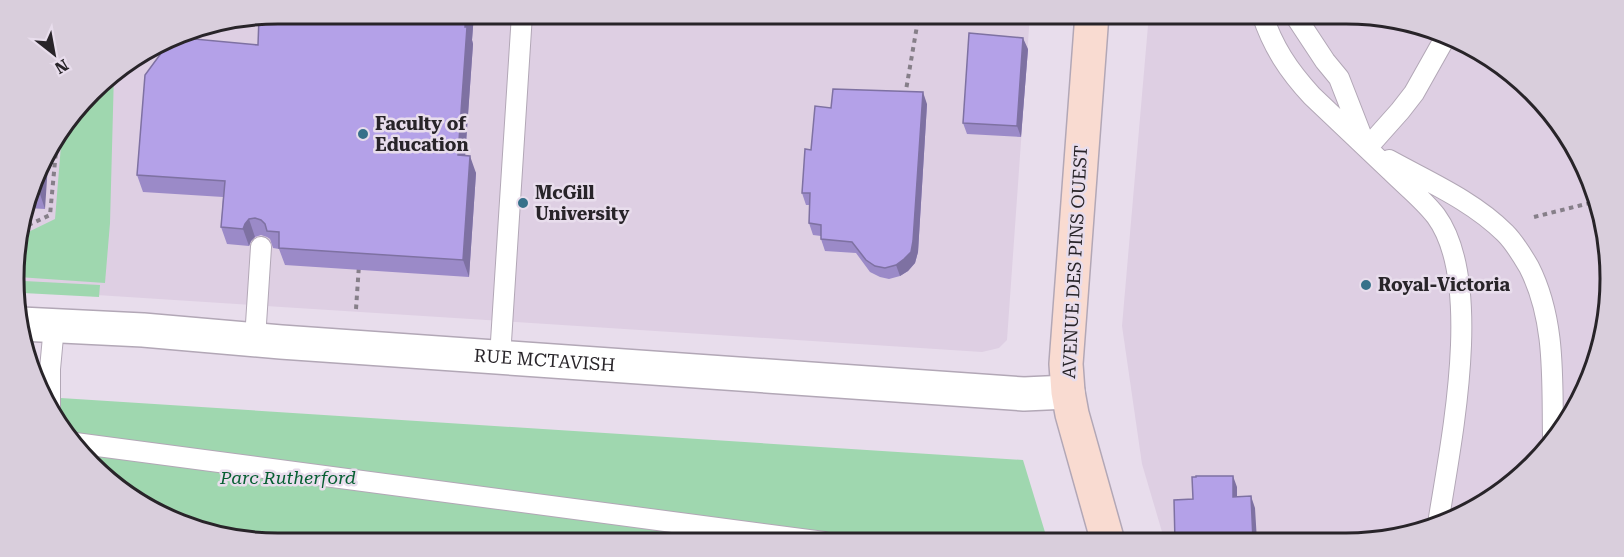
<svg xmlns="http://www.w3.org/2000/svg" width="1624" height="557" font-family="'Roboto Serif',serif">
	<style>
		.built { fill: #decfe3 }
		.green { fill: #9fd7af }
		.lines { fill: none; stroke-linecap: round; stroke-linejoin: round }
		.lane-casing { stroke: #b2a7b6; stroke-width: 22 }
		.street-casing { stroke: #b2a7b6; stroke-width: 36 }
		.secondary-casing { stroke: #b2a7b6; stroke-width: 36 }
		.path { stroke: #867f89; stroke-width: 4; stroke-dasharray: 4.5 4.5; stroke-linecap: butt }
		.lane { stroke: #fff; stroke-width: 20 }
		.street { stroke: #fff; stroke-width: 33 }
		.secondary { stroke: #f9dbd1; stroke-width: 33 }
		.wall { fill: #9b8ac8 }
		.shaded-wall { fill: #7e71a2 }
		.building { fill: #b4a1e8; stroke: #7e71a2; stroke-width: 1.5 }
		.poi-dot { fill: #37718a; stroke: #e8ddec; stroke-width: 2 }
		.labels { text-anchor: middle; stroke-width: 5; stroke-linejoin: round; paint-order: stroke }
		.poi-label { font-size: 18px; font-weight: bold; fill: #282429; stroke: #e8ddec; text-anchor: start }
		.street-label { font-size: 18px; fill: #282429; stroke: #e8ddec }
		.park-label { font-size: 18px; font-style: italic; fill: #055e31; stroke: #e8ddec }
		.rim { fill: none; stroke: #282429; stroke-width: 3 }
	</style>
	<rect width="100%" height="100%" fill="#e8ddec"/>
	<!-- built -->
	<path class="built" d="M279 14H1030L1007 340 999 348 982 352 19 290 16 244 41 161 104 80 177 34Z
		M1149 14H1345L1414 22 1507 68 1575 146 1608 244 1602 347 1575 411 1520 478 1462 516 1380 541 1165 542 1142 464 1122 326Z"/>
	<!-- green -->
	<path class="green" d="M114 73 110 223 105 283 18 277 16 244 18 237 55 219 62 133 104 79Z
		M24 281 100 285 99 297 23 293Z
		M45 397 1023 460 1048 542 279 543 210 535 131 499 58 426Z"/>
	<g class="lines">
		<!-- lane casing -->
		<g class="lane-casing">
			<path id="lane" d="M1262 14C1273 47 1288 70 1312 96 1338 121 1365 146 1391 171 1406 186 1423 199 1436 216 1485 283 1450 446 1438 524
				M1294 14 1325 61 1339 78 1364 142
				M1367 148 1400 111 1414 93 1445 38
				M1389 160C1429 182 1473 201 1505 233 1515 243 1522 255 1529 267 1556 320 1552 380 1553 438
				M255 339 261 247
				M500 357 522 14
				M50 407V369L54 326
				M75 443 824 542"/>
		</g>
		<!-- street casing -->
		<g class="street-casing">
			<g id="street">
				<path id="s1" d="M21 324 143 330 281 342 1024 394 1068 392"/>
			</g>
		</g>
		<!-- secondary casing -->
		<g class="secondary-casing">
			<path id="secondary" d="M1092 14 1066 364 1068 392 1072 414 1108 542"/>
		</g>
		<!-- path -->
		<path class="path" d="M905 96 919 14
			M1534 217 1594 202
			M20 229 50 215 57 140
			M356 309 359 265"/>
		<!-- lane -->
		<use href="#lane" class="lane"/>
		<!-- street -->
		<use href="#street" class="street"/>
		<!-- secondary -->
		<use href="#secondary" class="secondary"/>
	</g>
	<!-- wall -->
	<path class="wall" d="M279 14H474L472 40 473 44 465 156 476 173 469 277 285 265 279 249 273 248 270 239 267 237 261 235 255 237 251 241 249 246 227 244 221 227 223 197 143 192 137 175 258 45Z
		M1028 49 1021 137 967 134 963 123Z
		M927 104 918 252 915 263 908 271 900 276 889 279 880 277 870 272 856 253 825 251 821 239V236L813 235 809 223 810 205H806L802 193 811 150 831 108Z
		M41 161 45 209 27 208Z
		M1599 217 1608 244V247L1605 238Z"/>
	<!-- shaded-wall -->
	<path class="shaded-wall" d="M466 14H474L472 40 473 44 464 172 458 155Z
		M1023 38 1028 49 1021 137 1017 126Z
		M923 92 927 104 918 252 915 263 908 271 900 276 896 265Z
		M49 150 45 209 40 194 42 159Z
		M470 156 476 173 469 277 463 260Z
		M249 219 255 237 251 241 249 246 243 229 245 224Z
		M1233 476 1237 487V508L1233 497Z
		M1251 496 1255 508 1257 541H1253V540Z"/>
	<!-- building -->
	<path class="building" d="M279 14H466L465 27H467L458 155 470 156 463 260 279 248V232L267 231 265 224 261 220 255 218 249 219 245 224 243 229 221 227 225 181 137 175 145 75 173 37 258 45 259 17Z
		M969 33 1023 38 1017 126 963 123Z
		M833 89 923 92 913 241 911 252 904 259 896 265 885 268 875 266 866 260 852 242 821 239V225L809 223 810 193H802L805 149 811 150 815 106 831 108Z
		M42 159 40 194H31L41 161Z
		M1599 217 1606 238H1605Z
		M1589 378 1581 396 1578 382Z
		M1196 476H1233V497L1251 496 1253 540 1233 541 1175 542 1174 500 1193 499 1192 477H1196Z"/>
	<!-- markers -->
	<g class="poi-dot">
		<circle cx="363" cy="134" r="6"/>
		<circle cx="523" cy="203" r="6"/>
		<circle cx="1366" cy="285" r="6"/>
	</g>
	<g class="labels">
		<!-- poi labels -->
		<g class="poi-label">
			<text x="375" y="130">Faculty of<tspan x="375" dy="21">Education</tspan></text>
			<text x="535" y="199">McGill<tspan x="535" dy="21">University</tspan></text>
			<text x="1378" y="291">Royal-Victoria</text>
		</g>
		<!-- street labels -->
		<g class="street-label">
			<text transform="translate(1075 262) rotate(-87)" y="6">AVENUE DES PINS OUEST</text>
			<text dy="6" stroke="none"><textPath href="#s1" startOffset="525">RUE MCTAVISH</textPath></text>
		</g>
		<!-- park labels -->
		<g class="park-label">
			<text x="288" y="484">Parc Rutherford</text>
		</g>
	</g>
	<!-- crop -->
	<path d="M0 0H1624V557H0ZM278 24H1346A254 254 0 0 1 1600 278V279A254 254 0 0 1 1346 533H278A254 254 0 0 1 24 279V278A254 254 0 0 1 278 24Z" fill="#d9cedc" fill-rule="evenodd"/>
	<path class="rim" d="M278 24H1346A254 254 0 0 1 1600 278V279A254 254 0 0 1 1346 533H278A254 254 0 0 1 24 279V278A254 254 0 0 1 278 24Z"/>
	<!-- north arrow -->
	<g transform="translate(54 54) rotate(149)" stroke="#e8ddec" stroke-width="4.5" paint-order="stroke">
	<path d="M0-4.5L10 22L0 15L-10 22Z" fill="#282429"/>
	<text y="-9" font-size="16" font-weight="bold" text-anchor="middle" fill="#282429">N</text>
	</g>
</svg>
